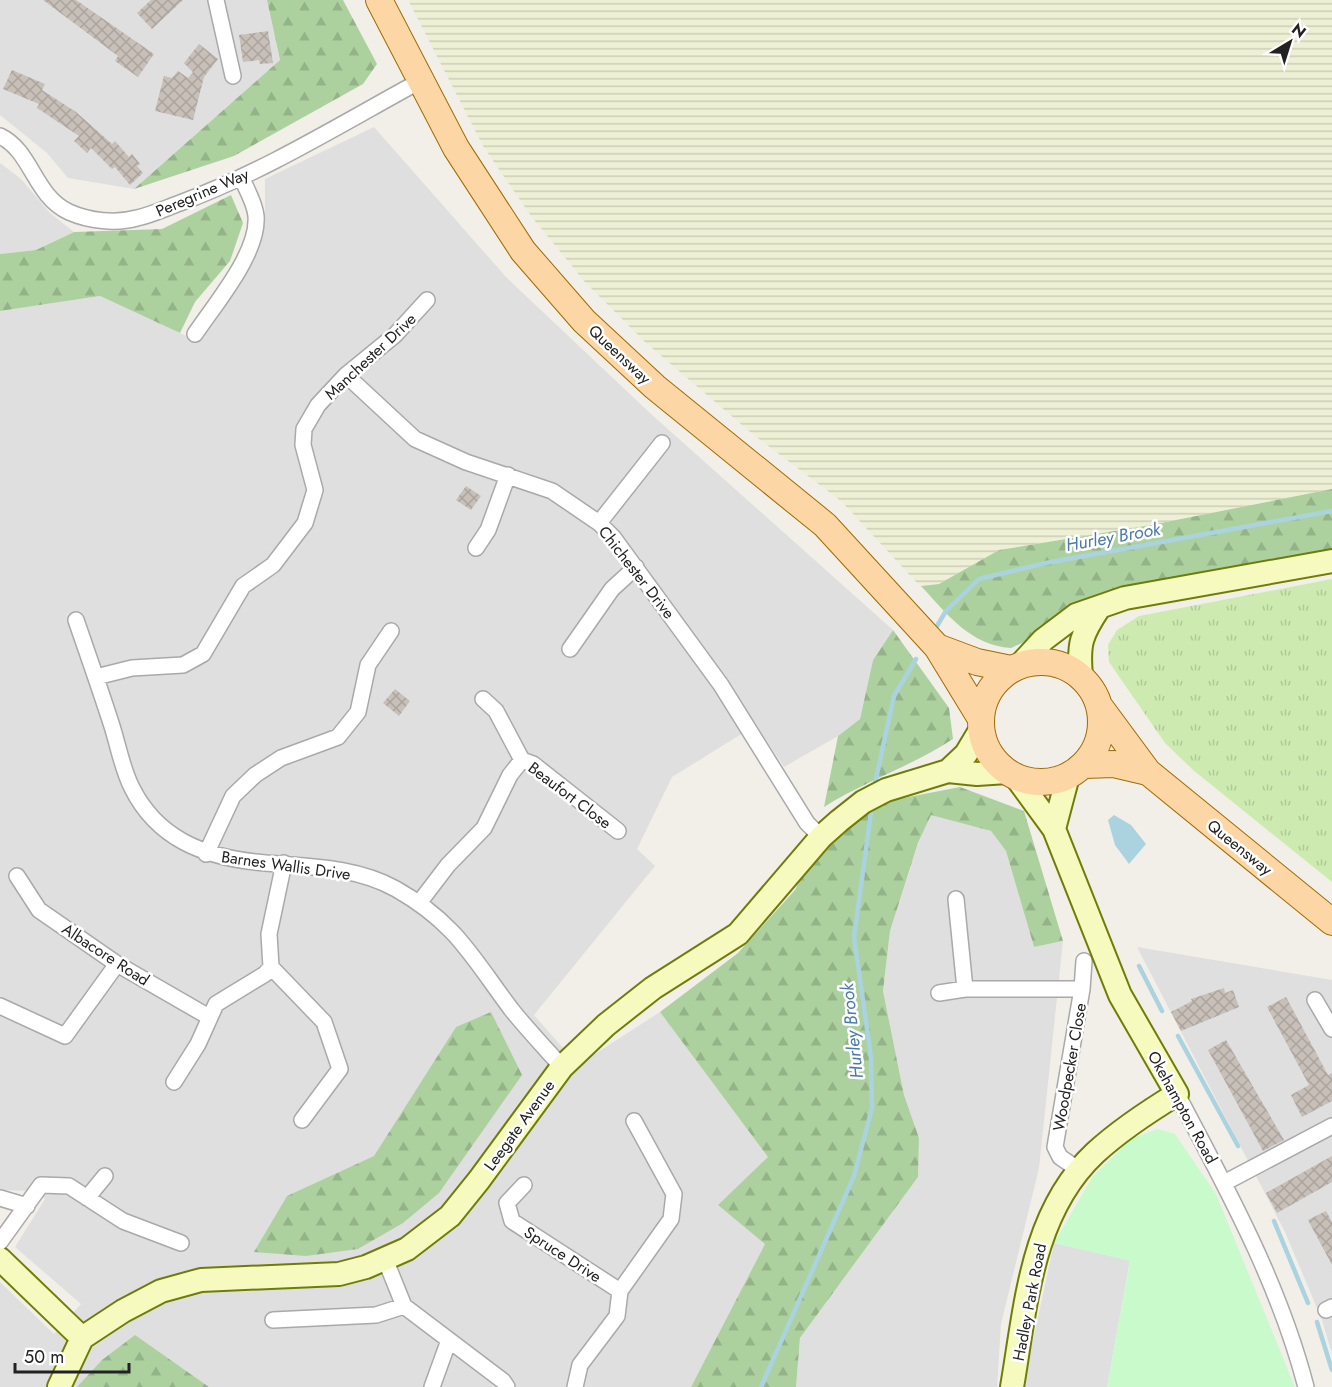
<svg xmlns="http://www.w3.org/2000/svg" width="1332" height="1387" font-family="Jost,sans-serif">
	<style>
		.residential { fill: #e0dfdf }
		.farmland { fill: url(#farmland-rules) }
		.grass { fill: url(#grass-tufts) }
		.forest { fill: url(#forest-firs) }
		.park { fill: #c8facc }
		.water { fill: #aad3df }
		.lines { fill: none; stroke-linecap: round; stroke-linejoin: round }
		.stream { stroke: #aad3df; stroke-width: 4.5 }
		.building { fill: url(#building-cross-hatch) }
		.street-casing { stroke: #a9a9a9; stroke-width: 18 }
		.secondary-casing { stroke: #707d05; stroke-width: 26 }
		.primary-casing { stroke: #a06b00; stroke-width: 28 }
		.street { stroke: #fff; stroke-width: 15 }
		.secondary { stroke: #f7fabf; stroke-width: 22 }
		.primary { stroke: #fcd6a4; stroke-width: 26 }
		.labels { text-anchor: middle; stroke-width: 5; stroke-linejoin: round; paint-order: stroke }
		.street-label { font-size: 16px; fill: #222; stroke: #fff }
		.water-label { font-size: 18px; font-style: italic; fill: #4a7aab; stroke: #fff }
	</style>
	<defs>
		<pattern id="farmland-rules" width="6" height="5" patternUnits="userSpaceOnUse" patternTransform="scale(1.5)"><rect width="6" height="5" fill="#eef0d5"/><path d="M0 2.5h6" fill="none" stroke="#ccceb7"/></pattern>
		<pattern id="grass-tufts" width="24" height="20" patternUnits="userSpaceOnUse" patternTransform="scale(1.5)"><rect width="24" height="20" fill="#cdebb0"/><path d="M3 7l-1-3M5 7V3M7 7l1-3M15 17l-1-3M17 17v-4M19 17l1-3" fill="none" stroke="#b0c997"/></pattern>
		<pattern id="forest-firs" width="22" height="20" patternUnits="userSpaceOnUse" patternTransform="scale(1.5)"><rect width="22" height="20" fill="#add19e"/><path d="M5 1l3.5 6h-7zM16 11l3.5 6h-7z" fill="#95b388"/></pattern>
		<pattern id="building-cross-hatch" width="8" height="8" patternUnits="userSpaceOnUse" patternTransform="scale(1.5)"><rect width="8" height="8" fill="#c7bfb8"/><path d="M0 0l8 8M0 8l8-8" fill="none" stroke="#aba49e"/></pattern>
	</defs>
	<rect width="100%" height="100%" fill="#f2efe9"/>
	<!-- residential -->
	<path class="residential" d="M0 0H267L280 60 134 189 68 178 47 153 0 115Z
		M374 127 506 277 651 414 893 630 873 660 860 719 838 736 784 767 756 725 672 777 637 849 655 866 534 1015 578 1065 660 1012 768 1157 765 1244 691 1387H0V1282L54 1334 81 1304 15 1247 45 1199 31 1191 0 1190V311L100 296 197 341 254 261 265 210V179Z
		M0 163 21 179 50 213 74 232 36 250 0 254Z
		M931 814 991 831 1006 851 1034 947 1063 941 1039 1168 1001 1324 997 1387H796L800 1338 918 1177 919 1138 904 1095 883 991 890 931 918 844Z
		M1137 947 1332 980V1354L1322 1320 1285 1232Z
		M1054 1243 1130 1260 1107 1387H1023Z"/>
	<!-- farmland -->
	<path class="farmland" d="M408 0H1332V489L1151 525 999 550 939 584 920 586 841 501 755 436 645 342 585 282 531 216 483 146Z"/>
	<!-- grass -->
	<path class="grass" d="M1332 579V882L1193 770 1165 743 1109 662 1108 645 1117 630 1139 616Z"/>
	<!-- forest -->
	<path class="forest" d="M267 0H343L377 64 363 84 234 156 134 189 280 60Z
		M231 195 243 223 230 261 195 302 180 333 100 296 0 311V254L36 250 74 232 162 229Z
		M1332 489V555L1150 585 1011 648C971 646 946 613 921 586L939 584 999 550 1151 525Z
		M893 630 949 708 953 739C912 766 865 781 824 807L838 736 860 719 873 660Z
		M960 787 1024 811 1063 941 1034 947 1006 851 991 831 931 815 918 843 890 931 883 991 904 1095 919 1138 918 1177 800 1338 796 1387H691L765 1244 718 1205 768 1157 660 1012 738 953 795 890 821 837 893 800Z
		M491 1012 522 1075 439 1193 403 1223 358 1249 306 1256 254 1252 287 1196 374 1156 456 1027Z
		M135 1335 209 1387H77L102 1360Z"/>
	<!-- park -->
	<path class="park" d="M1158 1129 1175 1134 1216 1194 1295 1387H1107L1130 1261 1054 1243 1093 1176 1132 1138Z"/>
	<!-- water -->
	<path class="water" d="M1114 815 1131 825 1146 844 1129 864 1115 845 1108 820Z"/>
	<g class="lines">
		<!-- stream -->
		<path class="stream" d="M934 631 946 611 979 579 1046 563 1332 511
			M874 788 894 696 916 659
			M1139 966 1162 1011
			M1178 1036 1238 1146
			M1274 1221 1308 1303
			M1317 1322 1332 1370
			M761 1387 854 1176 872 1108 871 1057 854 937 872 805"/>
	</g>
	<!-- building -->
	<path class="building" d="M43 0H76L154 54 138 77 115 61 118 56Z
		M151 0H183L152 29 137 13Z
		M268 31 273 63 260 64 259 60 243 62 239 35Z
		M199 44 218 59 204 77 193 120 155 111 164 76 172 78 178 71 188 78 193 72 184 63Z
		M12 70 45 84 42 90 76 112 112 144 115 141 129 157 132 154 140 164 137 166 143 173 130 185 115 167 112 169 91 148 87 153 74 141 79 136 37 108 39 104 3 89Z
		M466 486 481 496 471 510 456 500Z
		M395 689 410 701 399 716 383 703Z
		M1224 988 1225 993 1233 990 1239 1007 1181 1031 1171 1012 1192 1001 1191 999Z
		M1286 997 1328 1075 1332 1073V1101L1302 1117 1291 1095 1309 1085 1267 1007Z
		M1226 1040 1284 1140 1263 1151 1208 1050Z
		M1332 1156V1182L1277 1213 1266 1193Z
		M1326 1211 1332 1222V1265L1308 1220Z"/>
	<g class="lines">
		<!-- street casing -->
		<g class="street-casing">
			<path id="street" d="M216 0 233 76
				M0 136C32 151 34 196 69 212 89 221 116 224 137 218 151 215 166 208 180 203 264 172 341 124 420 81
				M195 334C215 304 259 253 256 216 255 203 246 188 241 177
				M346 375 415 439 466 462 552 491 599 523 613 537 721 685 807 823 821 837
				M599 523 662 443
				M476 548 488 530 508 475
				M76 620C88 655 100 689 111 723 118 744 122 769 132 788 157 838 202 856 255 862 303 867 352 865 396 889 456 923 472 957 511 1009 527 1029 545 1048 562 1067
				M570 649 612 589 636 567
				M96 677 132 668 183 665 203 654 243 586 273 565 305 523 315 490 303 445 304 429 318 405 346 375 395 335 427 300
				M483 699 496 711 522 760
				M206 854 233 796 255 775 281 758 338 737 358 712 368 665 391 631
				M17 876 39 910 117 964 209 1017
				M956 899 965 989
				M419 903 448 865 484 828 510 775 522 760 533 764 618 831
				M271 967 324 1022 340 1069 302 1120
				M939 993 965 989H1082
				M1315 1000 1332 1029
				M0 1006 65 1036 117 964
				M174 1082 198 1044 216 1004 265 974 271 967 269 934 284 863
				M1177 1094C1227 1189 1279 1283 1306 1387
				M1079 1170 1060 1157 1055 1147 1082 989 1084 961
				M1224 1183 1332 1126
				M524 1185 507 1203 512 1221 620 1291
				M0 1198 27 1206
				M87 1198 105 1176
				M0 1242 41 1185 69 1186 123 1221 181 1243
				M385 1259 404 1306 503 1381 507 1387
				M1326 1310 1332 1307
				M273 1320 376 1315 404 1306
				M432 1387 449 1340
				M575 1387 580 1365 617 1316 620 1291 671 1219 674 1194 634 1121"/>
		</g>
		<!-- secondary casing -->
		<g class="secondary-casing">
			<path id="secondary" d="M1020 665 1043 640 1076 615 1125 598 1332 561
				M1081 676C1078 644 1081 635 1099 608
				M948 771 966 754 981 729
				M1054 829 1068 776
				M0 1259 82 1338
				M59 1387 82 1338 123 1311 161 1291 201 1280 339 1274 366 1267 407 1249 450 1216 479 1180 562 1067 606 1025 653 988 738 934 821 837 839 821 863 802 886 790 948 771 977 774 1007 772
				M1012 1387C1026 1306 1031 1213 1095 1153 1119 1131 1149 1111 1177 1094L1120 995 1054 829 1016 777"/>
		</g>
		<!-- primary casing -->
		<g class="primary-casing">
			<path id="primary" d="M379 0 456 148 523 251 584 321 655 387 825 525 937 647 981 719
				M937 647 977 662 1011 669
				M981 722a60 60 0 1 1 120 0a60 60 0 1 1-120 0Z
				M1100 707 1148 772 1332 922
				M1084 765 1114 764 1148 772"/>
		</g>
		<!-- street -->
		<use href="#street" class="street"/>
		<!-- secondary -->
		<use href="#secondary" class="secondary"/>
		<!-- primary -->
		<use href="#primary" class="primary"/>
	</g>
	<g class="labels">
		<!-- street labels -->
		<g class="street-label">
			<text transform="translate(202 192) rotate(-23)" y="6">Peregrine Way</text>
			<text transform="translate(620 354) rotate(43)" y="6">Queensway</text>
			<text transform="translate(370 356) rotate(-43)" y="6">Manchester Drive</text>
			<text transform="translate(637 572) rotate(52)" y="6">Chichester Drive</text>
			<text transform="translate(570 795) rotate(37)" y="6">Beaufort Close</text>
			<text transform="translate(1240 847) rotate(39)" y="6">Queensway</text>
			<text transform="translate(286 865) rotate(8)" y="6">Barnes Wallis Drive</text>
			<text transform="translate(106 954) rotate(33)" y="6">Albacore Road</text>
			<text transform="translate(1069 1067) rotate(-80)" y="6">Woodpecker Close</text>
			<text transform="translate(1183 1107) rotate(61)" y="6">Okehampton Road</text>
			<text transform="translate(519 1125) rotate(-54)" y="6">Leegate Avenue</text>
			<text transform="translate(563 1254) rotate(33)" y="6">Spruce Drive</text>
			<text transform="translate(1029 1302) rotate(-79)" y="6">Hadley Park Road</text>
		</g>
		<!-- water labels -->
		<g class="water-label">
			<text transform="translate(1113 537) rotate(-10)" y="6">Hurley Brook</text>
			<text transform="translate(852 1031) rotate(-96)" y="6">Hurley Brook</text>
		</g>
	</g>
	<!-- north arrow -->
	<g transform="translate(1290 42) rotate(38)" stroke="#ffffff" stroke-width="4.5" paint-order="stroke">
	<path d="M0-4.5L10 22L0 15L-10 22Z" fill="#222222"/>
	<text y="-9" font-size="16" font-weight="bold" text-anchor="middle" fill="#222222">N</text>
	</g>
	<!-- scale -->
	<path d="M15 1363v9h114v-9" fill="none" stroke="#222222" stroke-width="3"/>
	<text x="24" y="1363" font-size="18" fill="#222222" stroke="#ffffff" stroke-width="4.5" paint-order="stroke">50 m</text>
</svg>
